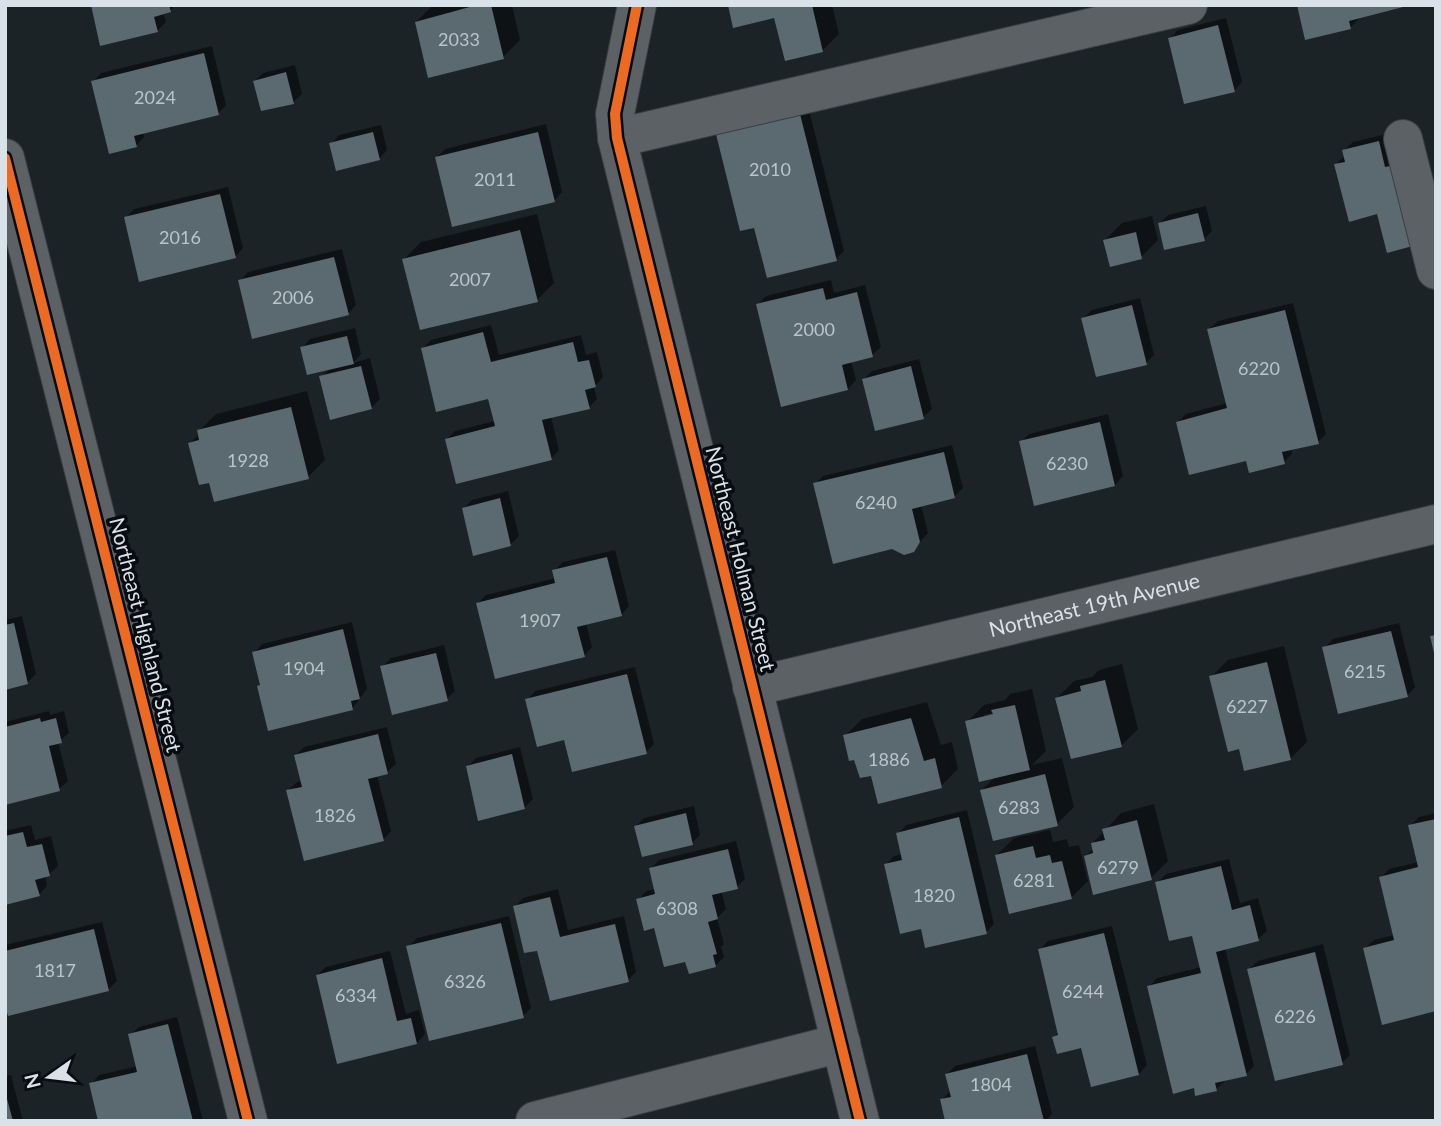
<svg xmlns="http://www.w3.org/2000/svg" width="1441" height="1126" font-family="Lato,sans-serif">
	<style>
		.shadow { fill: #0007; fill-rule: evenodd }
		.building { fill: #5b6971 }
		.lines { fill: none; stroke-linecap: round; stroke-linejoin: round }
		.minor-casing { stroke: #393f43; stroke-width: 40 }
		.minor { stroke: #5b6165; stroke-width: 38 }
		.cycleway-casing { stroke: #060c10; stroke-width: 15 }
		.cycleway { stroke: #ed6a23; stroke-width: 10 }
		.labels { text-anchor: middle; stroke-width: 7; stroke-linejoin: round; paint-order: stroke }
		.number-label { font-size: 18px; fill: #bac4ca }
		.street-label { font-size: 21px; fill: #d9e2e8; stroke: #060c10 }
	</style>
	<rect width="100%" height="100%" fill="#1b2327"/>
	<!-- shadow -->
	<path class="shadow" d="M92 5H175L170 11 163 12 166 22 157 31Z
		M433 5H512L520 40 503 57 416 22Z
		M729 5H832L839 34 822 51 776 16Z
		M1299 5 1362 16 1351 27 1307 38Z
		M1226 18 1242 82 1234 91 1170 38 1178 30Z
		M212 46 226 105 218 114 143 132 144 137 136 146 93 82 101 73Z
		M295 65 302 94 293 102 255 81 263 73Z
		M807 102 844 251 836 259 725 122Z
		M546 124 562 192 554 201 437 157 445 149Z
		M381 125 387 150 379 159 331 144 339 135Z
		M1387 134 1408 156 1379 212 1336 164 1346 155 1344 150 1353 142Z
		M228 187 243 248 235 257 126 218 134 209Z
		M1206 206 1212 231 1204 239 1160 223 1168 215Z
		M537 214 554 283 537 300 404 259 421 242Z
		M1152 216 1158 240 1141 257 1105 240 1122 223Z
		M342 249 356 305 348 314 240 281 248 272Z
		M831 280 834 293 865 285 881 347 872 355 851 361 856 380 848 389 758 304 766 296Z
		M1140 298 1154 355 1146 363 1083 318 1092 310Z
		M1293 303 1326 434 1318 442 1291 448 1292 454 1284 462 1248 459 1178 422 1186 414 1227 403 1209 329 1218 321Z
		M491 325 499 355 581 335 586 355 597 352 603 377 594 387 597 399 589 407 551 416 559 450 551 459 447 439 455 431 495 421 489 397 423 348 431 340Z
		M355 328 361 354 353 363 370 358 380 399 371 408 321 377 331 368 302 348 310 339Z
		M919 359 932 409 923 417 864 379 872 371Z
		M307 391 325 460 308 477 210 481 190 443 199 434V431L216 414Z
		M1108 414 1123 476 1115 485 1021 442 1029 434Z
		M952 445 963 488 955 496 921 505 928 533 913 550 815 484 823 476Z
		M508 491 519 536 511 544 464 508 472 500Z
		M615 550 629 606 621 615 586 623 592 647 584 656 478 603 486 595 556 578 554 571 563 562Z
		M22 616 36 674 28 682 5 688V620Z
		M352 622 367 689 352 709 262 684 254 653 262 644Z
		M1399 623 1415 687 1407 696 1324 648 1333 639Z
		M444 645 455 691 447 699 382 667 391 658Z
		M1284 646 1307 742 1290 759 1211 677 1228 660Z
		M1122 664 1138 729 1121 746 1057 698 1074 681 1092 677 1099 670Z
		M635 667 654 744 646 752 566 738 527 700 535 691Z
		M1032 689 1046 751 1032 765 1062 758 1074 807 1057 824 982 790 996 776 967 722 984 705 1005 700 1010 694ZM1001 711 984 718V715Z
		M927 702 941 745 952 742 958 769 941 786 872 773 845 736 862 719Z
		M49 711 50 715 64 711 69 733 58 742 68 781 59 789 5 803V722Z
		M387 727 396 764 387 772 377 775 391 831 383 840 288 790 297 782 302 781 296 755 304 747Z
		M520 747 533 799 524 808 468 766 476 758Z
		M1154 804 1168 861 1151 878 1086 856 1094 848 1092 844 1121 813Z
		M694 806 700 835 692 843 636 826 644 818Z
		M967 810 994 924 986 932 923 927 886 864 894 856 903 854 898 834 906 825Z
		M1436 813V1009L1365 948 1374 940 1394 935 1381 878 1389 869 1419 862 1410 826 1419 817Z
		M31 825 35 840 51 836 58 866 49 874 45 875 47 886 39 895 5 903V831Z
		M1050 830 1053 842 1067 839 1069 847 1079 845 1088 881 1071 898 997 855 1014 838Z
		M736 841 745 879 737 887 721 891 726 909 717 918 724 944 721 947 724 957 715 966 687 960 655 926 638 900 646 891 656 889 651 868 659 860Z
		M1229 859 1240 903 1258 898 1267 931 1258 939 1225 948 1254 1066 1246 1074 1225 1081 1216 1089 1149 987 1157 978 1202 967 1193 934 1157 883 1166 874Z
		M558 889 568 930 624 916 636 972 628 980 539 948 515 907 523 898Z
		M509 916 531 1008 523 1016 408 947 417 938Z
		M102 922 117 981 109 989 5 998V945Z
		M1112 926 1147 1065 1139 1074 1082 1046 1054 1037 1059 1032 1040 950 1048 941Z
		M1323 944 1350 1055 1342 1063 1249 969 1258 961Z
		M390 951 406 1014 419 1010 425 1034 417 1043 317 975 326 967Z
		M177 1017 203 1121H100L91 1084 99 1075 138 1066 130 1035 139 1027Z
		M1035 1046 1052 1114 1046 1121H947L942 1100 951 1090 947 1074 955 1066Z
		M11 1075 23 1121H5V1076Z"/>
	<!-- building -->
	<path class="building" d="M91 5H169L171 12 154 17 158 32 100 46Z
		M477 5H491L504 59 428 78 415 22Z
		M728 5H812L823 52 785 61 774 18 733 28Z
		M1297 5H1407V6L1349 21 1351 29 1305 40Z
		M1218 25 1235 92 1184 104 1168 38Z
		M204 53 219 115 134 136 137 147 109 154 91 81Z
		M286 72 294 104 261 111 253 81Z
		M799 110 837 261 767 278 754 228 740 231 715 130Z
		M373 132 380 160 336 171 329 143Z
		M538 132 555 202 452 227 435 157Z
		M1379 141 1385 167 1400 164 1420 244 1387 253 1377 214 1349 222 1334 164 1345 162 1342 150Z
		M220 194 236 258 139 282 124 217Z
		M1198 213 1205 241 1164 250 1158 223Z
		M520 230 538 302 420 330 402 259Z
		M1136 232 1142 259 1110 267 1103 240Z
		M334 257 349 315 252 339 238 280Z
		M823 288 826 300 857 292 873 357 842 365 848 390 781 407 756 304Z
		M1132 305 1147 365 1096 377 1081 318Z
		M1285 310 1319 444 1282 452 1285 464 1249 473 1246 461 1189 475 1176 422 1227 408 1207 329Z
		M483 332 491 362 573 342 578 362 589 360 596 387 585 390 590 409 542 420 552 460 456 484 445 439 495 426 488 399 436 412 421 348Z
		M347 336 354 364 307 375 300 347Z
		M361 366 372 409 330 420 319 376Z
		M911 366 924 419 875 431 862 379Z
		M291 407 309 479 214 502 209 483 199 485 188 443 199 440 197 430Z
		M1100 422 1115 486 1034 506 1019 441Z
		M944 452 955 498 912 509 920 542 914 552 904 555 892 549 833 564 813 483Z
		M500 498 511 546 473 556 462 508Z
		M607 557 622 616 577 627 585 657 495 679 476 603 555 583 552 570Z
		M14 623 28 684 5 690V625Z
		M343 629 360 699 351 701 353 710 268 731 257 686 260 685 252 652Z
		M1391 631 1408 697 1338 714 1322 647Z
		M1436 635V657H1435L1430 636Z
		M436 653 448 701 392 715 380 666Z
		M1267 662 1291 760 1244 771 1239 749 1228 752 1209 676Z
		M627 674 647 754 572 772 564 740 537 747 525 699Z
		M1105 680 1122 747 1071 759 1055 698 1081 691 1080 686Z
		M1015 705 1030 770 979 782 965 721 993 714 991 710Z
		M40 718 41 722 56 718 62 743 49 746 60 791 5 805V727Z
		M911 718 924 761 935 758 942 788 878 804 871 776 860 778 854 760 849 761 843 735Z
		M378 734 388 774 368 779 384 841 304 861 286 790 302 787 294 755Z
		M512 754 525 809 478 821 466 766Z
		M1045 774 1058 826 993 841 980 790Z
		M686 813 693 845 642 857 634 826Z
		M959 817 987 934 925 948 921 929 900 934 884 864 902 860 896 833Z
		M1436 819V1011L1382 1025 1363 948 1394 940 1379 877 1418 867 1408 825Z
		M1137 820 1152 880 1093 895 1084 856 1093 853 1091 843 1105 840 1102 829Z
		M23 832 27 847 42 844 50 876 35 880 40 896 5 905V836Z
		M1033 846 1036 858 1050 855 1052 863 1062 861 1072 899 1009 914 995 855Z
		M728 849 738 889 712 895 718 919 708 922 717 954 713 955 716 967 689 974 685 962 664 967 654 928 644 931 636 899 655 894 649 868Z
		M1221 866 1232 910 1250 905 1259 941 1216 952 1247 1076 1215 1083 1217 1091 1195 1096 1194 1088 1173 1094 1147 986 1201 973 1192 936 1169 941 1155 882Z
		M550 897 560 937 615 924 629 982 550 1001 537 951 524 953 513 906Z
		M501 923 524 1018 429 1041 406 946Z
		M94 929 109 991 8 1016 5 1006V951Z
		M1104 933 1139 1075 1091 1087 1081 1048 1057 1054 1052 1037 1058 1035 1038 949Z
		M1315 952 1343 1065 1275 1081 1247 969Z
		M382 958 397 1021 411 1018 417 1044 337 1064 316 975Z
		M168 1024 193 1121H98L89 1083 137 1072 128 1034Z
		M1027 1054 1044 1121H945L940 1099 951 1097 945 1074Z
		M5 1095H6L13 1121H5Z"/>
	<g class="lines">
		<!-- minor casing -->
		<g class="minor-casing">
			<g id="minor">
				<path d="M637 5 615 114 617 138 860 1121"/>
				<path d="M617 138 1188 5"/>
				<path d="M1403 139 1436 270"/>
				<path d="M5 158 248 1121"/>
				<path id="s1" d="M752 687 1436 524"/>
				<path d="M535 1121 841 1043"/>
			</g>
		</g>
		<!-- minor -->
		<use href="#minor" class="minor"/>
		<!-- cycleway casing -->
		<g class="cycleway-casing">
			<path id="cycleway" d="M637 5 615 114 617 138 860 1121
				M5 158 248 1121"/>
		</g>
		<!-- cycleway -->
		<use href="#cycleway" class="cycleway"/>
	</g>
	<g class="labels">
		<!-- number labels -->
		<g class="number-label">
			<text x="459" y="46">2033</text>
			<text x="155" y="104">2024</text>
			<text x="770" y="176">2010</text>
			<text x="495" y="186">2011</text>
			<text x="180" y="244">2016</text>
			<text x="470" y="286">2007</text>
			<text x="293" y="304">2006</text>
			<text x="814" y="336">2000</text>
			<text x="1259" y="375">6220</text>
			<text x="248" y="467">1928</text>
			<text x="1067" y="470">6230</text>
			<text x="876" y="509">6240</text>
			<text x="540" y="627">1907</text>
			<text x="304" y="675">1904</text>
			<text x="1365" y="678">6215</text>
			<text x="1247" y="713">6227</text>
			<text x="889" y="766">1886</text>
			<text x="1019" y="814">6283</text>
			<text x="335" y="822">1826</text>
			<text x="1118" y="874">6279</text>
			<text x="1034" y="887">6281</text>
			<text x="934" y="902">1820</text>
			<text x="677" y="915">6308</text>
			<text x="55" y="977">1817</text>
			<text x="465" y="988">6326</text>
			<text x="1083" y="998">6244</text>
			<text x="356" y="1002">6334</text>
			<text x="1295" y="1023">6226</text>
			<text x="991" y="1091">1804</text>
		</g>
		<!-- street labels -->
		<g class="street-label">
			<text transform="translate(740 559) rotate(76)" y="7">Northeast Holman Street</text>
			<text dy="7" stroke="none"><textPath href="#s1" startOffset="352">Northeast 19th Avenue</textPath></text>
			<text transform="translate(145 635) rotate(76)" y="7">Northeast Highland Street</text>
		</g>
	</g>
	<!-- border -->
	<rect width="1441" height="1126" fill="none" stroke="#d9e2e8" stroke-width="14"/>
	<!-- north arrow -->
	<g transform="translate(49 1077) rotate(256)" stroke="#060c10" stroke-width="5" paint-order="stroke">
	<path d="M0-5L12 26L0 18L-12 26Z" fill="#d9e2e8"/>
	<text y="-10" font-size="19" font-weight="bold" text-anchor="middle" fill="#d9e2e8">N</text>
	</g>
</svg>
